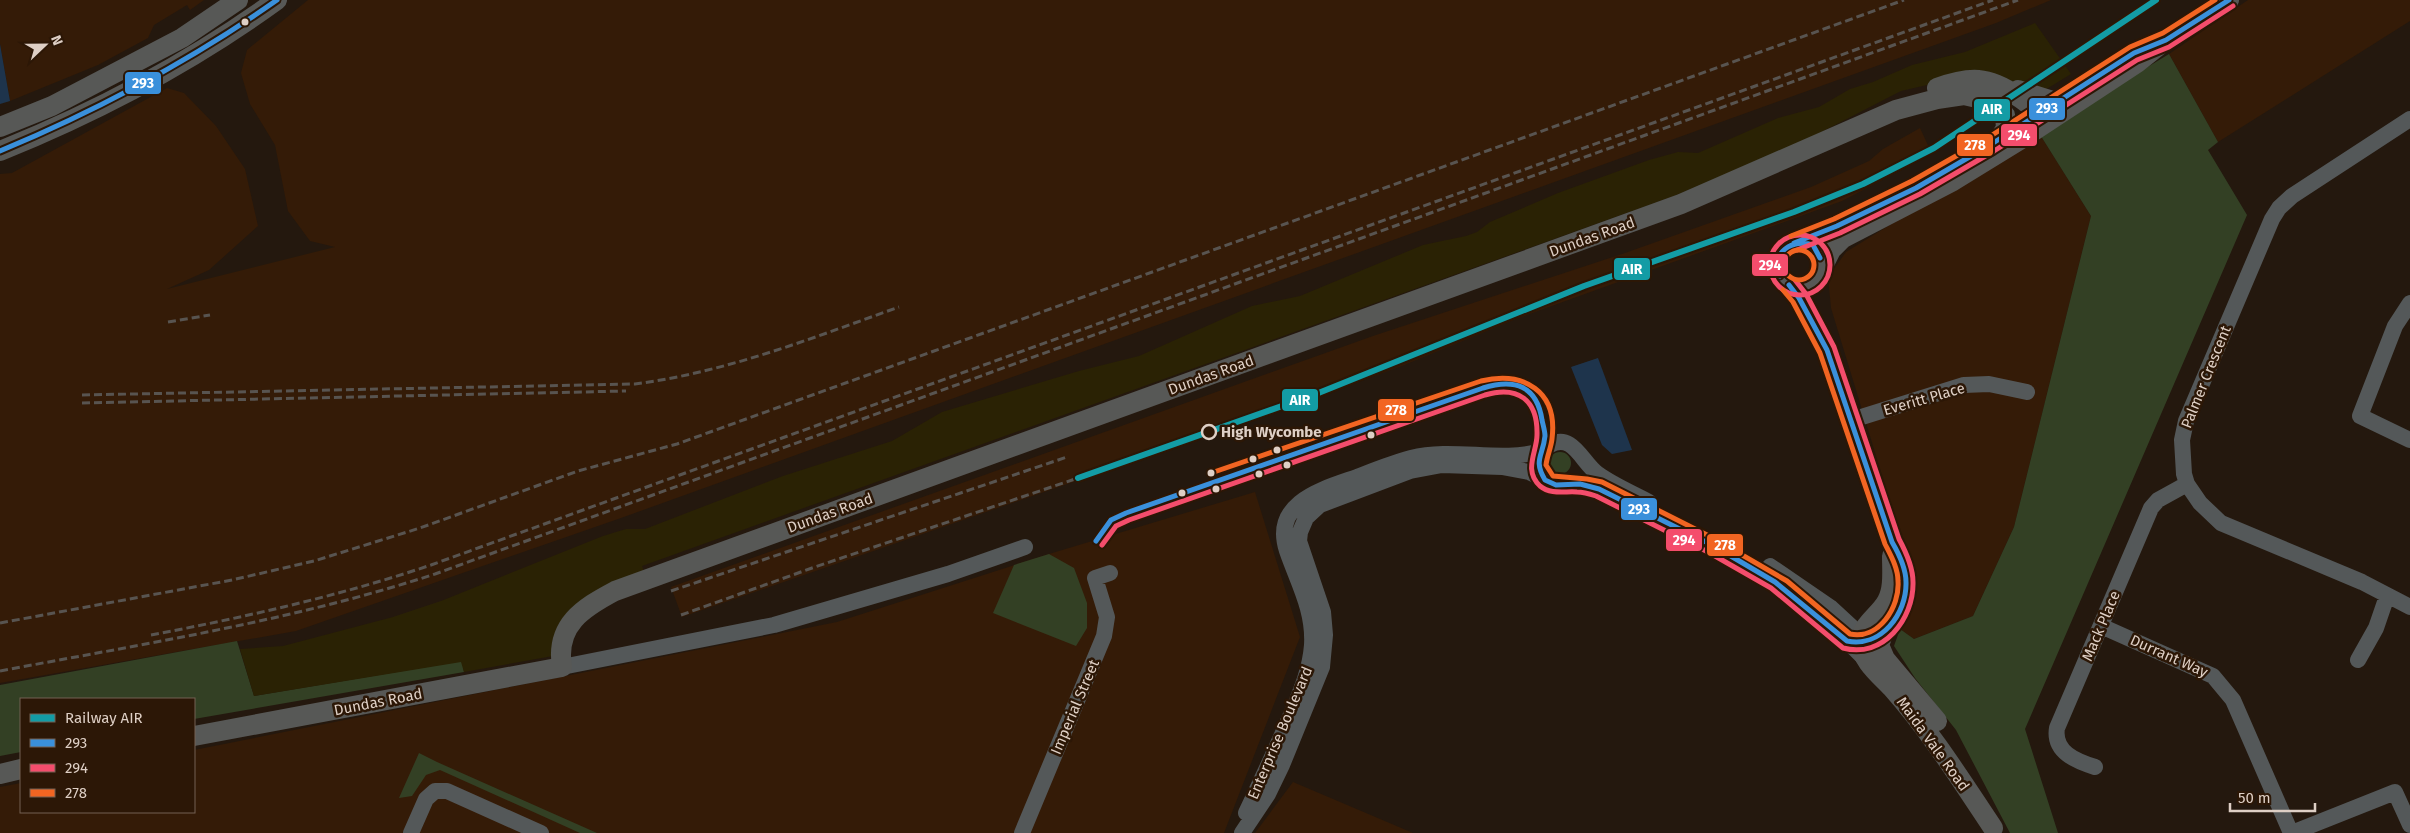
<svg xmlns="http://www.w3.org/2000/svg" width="2410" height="833" font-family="'Fira Sans',sans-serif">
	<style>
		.built { fill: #341b07 }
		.green { fill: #334024 }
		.sand { fill: #2a2204 }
		.water { fill: #1e344c }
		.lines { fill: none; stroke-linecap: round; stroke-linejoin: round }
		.minor { stroke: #545859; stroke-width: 16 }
		.major { stroke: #575856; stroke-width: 20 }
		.rail { stroke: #585450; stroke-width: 3; stroke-dasharray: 8 4; stroke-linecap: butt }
		.bus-1-casing { stroke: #2c1706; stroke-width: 9 }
		.bus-2-casing { stroke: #2c1706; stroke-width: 9 }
		.bus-3-casing { stroke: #2c1706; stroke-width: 9 }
		.bus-1 { stroke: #3a90db; stroke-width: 5 }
		.bus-2 { stroke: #f44d6c; stroke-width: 5 }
		.bus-3 { stroke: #f26522; stroke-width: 5 }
		.rail-1-casing { stroke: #2c1706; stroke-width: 10 }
		.rail-1 { stroke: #139ca5; stroke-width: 6 }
		.bus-dot { fill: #decfc5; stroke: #2c1706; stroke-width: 2 }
		.stop-dot { fill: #2c1706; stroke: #decfc5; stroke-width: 2.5 }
		.labels { text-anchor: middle; stroke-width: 5; stroke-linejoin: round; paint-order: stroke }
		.street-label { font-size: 15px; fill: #decfc5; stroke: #2c1706 }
		.stop-label { font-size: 15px; font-weight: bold; fill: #decfc5; stroke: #2c1706; text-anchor: start }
		.line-badge { stroke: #2c1706; stroke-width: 2 }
		.badge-label { font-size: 14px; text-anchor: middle; font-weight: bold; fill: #fff }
	</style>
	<rect width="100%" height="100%" fill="#24180e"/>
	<!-- built -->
	<path class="built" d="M0 0H204L190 10 187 5 154 25 148 38 98 65 10 101 0 44Z
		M308 0H2051L1996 23 621 518 296 631 0 683V174L12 173 167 88 184 93 216 126 245 169 258 226 209 270 167 289 335 247 310 241 288 211 275 145 250 104 241 73 247 50Z
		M2248 0H2410V21L2218 142 2169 54Z
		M1920 128 1932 154 1842 201 1516 319 1399 367 1273 413 682 617 671 587 1373 336 1625 253 1811 187 1869 161 1883 149Z
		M2039 133 2091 216 2014 527 1973 616 1914 639 1900 629 1916 598 1913 577 1831 308 1828 277 1846 252Z
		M1255 492 1300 637 1224 833H0V787L21 783V812H194V750L837 622 1049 554Z
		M1293 782 1413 833H1255Z"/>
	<!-- green -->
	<path class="green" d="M2169 54 2218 142 2208 150 2247 215 2025 729 2058 833H2010L1956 730 1915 678 1894 646 1900 629 1914 639 1973 616 2014 527 2091 216 2039 133Z
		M1549 463a11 11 0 1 1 22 0a11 11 0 1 1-22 0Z
		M1049 554 1074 568 1087 603V628L1076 646 993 613 1014 565Z
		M237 641 254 696 462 661 464 672 194 719V699H21V752L0 756V685Z
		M419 753 437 762 597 833H580L440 770 426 775 412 796 399 798Z"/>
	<!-- sand -->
	<path class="sand" d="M2035 23 2071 74 2019 106 2005 96 1940 82 1901 91 1798 144 1674 196 642 566 645 575 604 589 553 656 464 672 461 662 254 696 240 649 283 646 393 617 441 601 603 536 626 529H645L783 476 892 441 942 412 1079 371 1139 356 1252 306 1300 296 1423 245 1466 236 1477 232 1490 222 1558 193 1649 160 1678 152 1698 153 1778 118 1819 107 1850 89 1873 82 1912 65 1965 52Z"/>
	<!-- water -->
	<path class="water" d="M0 44 10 101 0 104Z
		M1598 358 1632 450 1612 454 1602 445 1571 367Z"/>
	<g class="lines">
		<!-- minor -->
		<path class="minor" d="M2410 119 2292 196 2279 208 2272 219 2186 421 2182 440 2184 474 2187 484 2200 503 2221 523 2362 582 2410 607
			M2410 303 2395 326 2360 416 2410 440
			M1852 420 1964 385 1989 384 2027 392
			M1539 460C1540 452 1543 448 1550 445 1573 432 1582 463 1598 474 1613 485 1632 493 1649 502
			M1770 566 1830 607 1869 643
			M2101 626 2213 676 2233 700 2291 833
			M2358 660 2376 628 2387 596
			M562 667 774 625 948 574 1025 547
			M2095 767C2076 761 2053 752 2057 728L2151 508 2158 500 2187 484
			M1246 813C1261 781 1276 749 1290 717 1300 693 1310 671 1312 645 1314 610 1298 583 1287 551 1271 502 1323 489 1357 477 1375 470 1392 463 1411 458 1454 447 1499 463 1542 451
			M411 833 426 799 435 791H447L541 833
			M1022 833 1104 636 1107 617 1095 578 1110 573
			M1242 833 1268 794 1282 765 1322 667 1325 635 1323 612 1299 541 1300 532 1306 518 1320 505 1410 471 1442 465 1502 467 1529 472 1556 485 1580 484 1599 489C1658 515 1721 545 1774 582 1808 604 1839 633 1867 661
			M2292 833 2395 792 2410 825"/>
		<!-- major -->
		<path class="major" d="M1937 88C1970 76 1988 76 2017 96 2028 103 2036 109 2037 122L2030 134
			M2018 90 2056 102
			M0 127 52 106 182 38 238 0
			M0 151C99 111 190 63 277 0
			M1777 265a23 23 0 1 1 46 0a23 23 0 1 1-46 0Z
			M1794 243 1857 217
			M1822 268 1831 250 1843 238 1953 181 2023 138 2137 63 2166 40 2229 0
			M1789 285 1799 298 1827 350 1892 542C1910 575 1912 599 1886 628
			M1892 556C1892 571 1894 588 1887 601 1879 616 1861 624 1861 642 1861 661 1880 675 1892 688 1930 731 1961 780 1993 828
			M1884 632 1879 645 1885 659 1937 721
			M194 736 562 667C555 625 583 608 615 591L1681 204 1896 110 1937 99 1964 95 1990 101 2005 115 2006 128 2000 138
			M0 774 21 769"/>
		<!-- rail -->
		<path class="rail" d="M168 322 210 315
			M82 395 635 384C727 372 812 338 899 307
			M82 403 626 391
			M671 591 1067 457
			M681 615 812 568 1078 478
			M0 623 232 580 314 561 420 528 578 471 677 444 1904 0
			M151 635C246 617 339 596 431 565L1993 0
			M0 671C148 643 291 621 435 574L2018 0"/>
		<!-- bus-1 casing -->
		<g class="bus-1-casing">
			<path id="bus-1" d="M0 151C98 110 190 61 277 0
				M1794 243 1837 226 1916 188 1990 145 2134 53 2166 40 2229 0
				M1780 276C1769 252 1794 238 1813 245L1820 258
				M1096 541 1111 520 1126 513 1483 388C1515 378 1537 386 1542 420 1543 425 1545 431 1545 436 1543 456 1533 460 1545 480L1556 485 1580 484 1599 489 1712 545 1775 582 1847 641C1881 648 1907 614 1906 582 1906 568 1899 554 1892 542L1827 350 1799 298 1789 285"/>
		</g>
		<!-- bus-2 casing -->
		<g class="bus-2-casing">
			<path id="bus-2" d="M1770 265a30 30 0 1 1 60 0a30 30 0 1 1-60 0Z
				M1797 250 1840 233 1920 194 1994 151 2137 60 2169 47 2233 6
				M1102 545 1116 526 1129 520 1485 395C1518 385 1538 400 1537 435 1537 452 1523 470 1540 486 1551 495 1565 491 1577 492 1584 492 1590 494 1596 496L1708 552 1771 588 1843 648C1883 659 1914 619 1913 582 1913 567 1906 552 1899 539L1834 347 1806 294 1795 280"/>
		</g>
		<!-- bus-3 casing -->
		<g class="bus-3-casing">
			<path id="bus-3" d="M1791 236 1834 219 1912 181 1986 139 2130 47 2163 33 2215 0
				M1784 265a15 15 0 1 1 30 0a15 15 0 1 1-30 0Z
				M1211 473 1481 381C1524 371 1558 391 1552 439 1551 448 1547 456 1546 465L1553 476 1587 479 1602 482 1711 537 1787 581 1850 634C1879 640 1900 607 1898 581 1898 568 1891 556 1885 544L1820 353 1793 302 1783 290"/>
		</g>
		<!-- bus-1 -->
		<use href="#bus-1" class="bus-1"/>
		<!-- bus-2 -->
		<use href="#bus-2" class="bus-2"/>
		<!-- bus-3 -->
		<use href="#bus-3" class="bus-3"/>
		<!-- rail-1 casing -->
		<g class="rail-1-casing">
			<path id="rail-1" d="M1078 478 1316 394 1584 286 1794 212 1863 184 1934 148 2156 0"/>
		</g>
		<!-- rail-1 -->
		<use href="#rail-1" class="rail-1"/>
	</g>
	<!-- markers -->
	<g class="bus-dot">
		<circle cx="245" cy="22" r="4.5"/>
		<circle cx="1371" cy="435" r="4.5"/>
		<circle cx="1277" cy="450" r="4.5"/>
		<circle cx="1253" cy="459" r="4.5"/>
		<circle cx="1287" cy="465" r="4.5"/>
		<circle cx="1211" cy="473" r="4.5"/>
		<circle cx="1259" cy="474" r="4.5"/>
		<circle cx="1216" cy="489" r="4.5"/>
		<circle cx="1182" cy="493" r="4.5"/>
	</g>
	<circle class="stop-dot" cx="1209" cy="432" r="7"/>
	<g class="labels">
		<!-- street labels -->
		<g class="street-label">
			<text transform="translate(1592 237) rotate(-20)" y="5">Dundas Road</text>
			<text transform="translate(1211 375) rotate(-20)" y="5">Dundas Road</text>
			<text transform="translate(2206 377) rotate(-68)" y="5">Palmer Crescent</text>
			<text transform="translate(1924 399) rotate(-16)" y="5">Everitt Place</text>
			<text transform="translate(830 513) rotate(-20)" y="5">Dundas Road</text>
			<text transform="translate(2101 626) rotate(-67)" y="5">Mack Place</text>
			<text transform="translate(2169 656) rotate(24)" y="5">Durrant Way</text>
			<text transform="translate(378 702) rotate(-11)" y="5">Dundas Road</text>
			<text transform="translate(1075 707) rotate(-67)" y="5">Imperial Street</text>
			<text transform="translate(1280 733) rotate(-67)" y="5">Enterprise Boulevard</text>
			<text transform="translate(1933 744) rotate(54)" y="5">Maida Vale Road</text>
		</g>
		<!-- stop labels -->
		<g class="stop-label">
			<text x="1221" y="437">High Wycombe</text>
		</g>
	</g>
	<g class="line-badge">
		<rect x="124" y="71" width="38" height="24" rx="5" fill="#3a90db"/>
		<rect x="2028" y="97" width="38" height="24" rx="5" fill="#3a90db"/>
		<rect x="1973" y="98" width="38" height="24" rx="5" fill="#139ca5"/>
		<rect x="2000" y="123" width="38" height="24" rx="5" fill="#f44d6c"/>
		<rect x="1956" y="133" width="38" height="24" rx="5" fill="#f26522"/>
		<rect x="1751" y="253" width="38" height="24" rx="5" fill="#f44d6c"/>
		<rect x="1613" y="257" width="38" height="24" rx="5" fill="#139ca5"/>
		<rect x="1281" y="388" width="38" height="24" rx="5" fill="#139ca5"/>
		<rect x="1377" y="398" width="38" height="24" rx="5" fill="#f26522"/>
		<rect x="1620" y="497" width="38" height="24" rx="5" fill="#3a90db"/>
		<rect x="1665" y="528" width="38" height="24" rx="5" fill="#f44d6c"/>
		<rect x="1706" y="533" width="38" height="24" rx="5" fill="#f26522"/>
	</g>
	<g class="badge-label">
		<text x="143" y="88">293</text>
		<text x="2047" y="113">293</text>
		<text x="1992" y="114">AIR</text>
		<text x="2019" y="140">294</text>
		<text x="1975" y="150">278</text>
		<text x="1770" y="270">294</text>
		<text x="1632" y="274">AIR</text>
		<text x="1300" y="405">AIR</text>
		<text x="1396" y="415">278</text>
		<text x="1639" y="514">293</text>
		<text x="1684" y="545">294</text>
		<text x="1725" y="550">278</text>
	</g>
	<!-- legend -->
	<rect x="20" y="698" width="175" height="115" fill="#2c1706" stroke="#736152"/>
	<rect x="30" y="714" width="25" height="8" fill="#139ca5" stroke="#736152"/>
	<text x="65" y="723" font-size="15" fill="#decfc5">Railway AIR</text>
	<rect x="30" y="739" width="25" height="8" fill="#3a90db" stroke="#736152"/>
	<text x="65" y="748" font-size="15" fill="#decfc5">293</text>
	<rect x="30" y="764" width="25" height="8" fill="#f44d6c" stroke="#736152"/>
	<text x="65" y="773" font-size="15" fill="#decfc5">294</text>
	<rect x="30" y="789" width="25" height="8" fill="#f26522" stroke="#736152"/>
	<text x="65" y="798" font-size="15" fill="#decfc5">278</text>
	<!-- north arrow -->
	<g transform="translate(45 45) rotate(68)" stroke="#2c1706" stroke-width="4" paint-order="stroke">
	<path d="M0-4L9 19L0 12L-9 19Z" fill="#decfc5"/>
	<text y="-8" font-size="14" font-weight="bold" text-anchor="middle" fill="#decfc5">N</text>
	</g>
	<!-- scale -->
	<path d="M2230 803v8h85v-8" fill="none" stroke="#decfc5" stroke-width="2.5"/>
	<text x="2238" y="803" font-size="15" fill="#decfc5" stroke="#2c1706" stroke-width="4" paint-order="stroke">50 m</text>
</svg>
